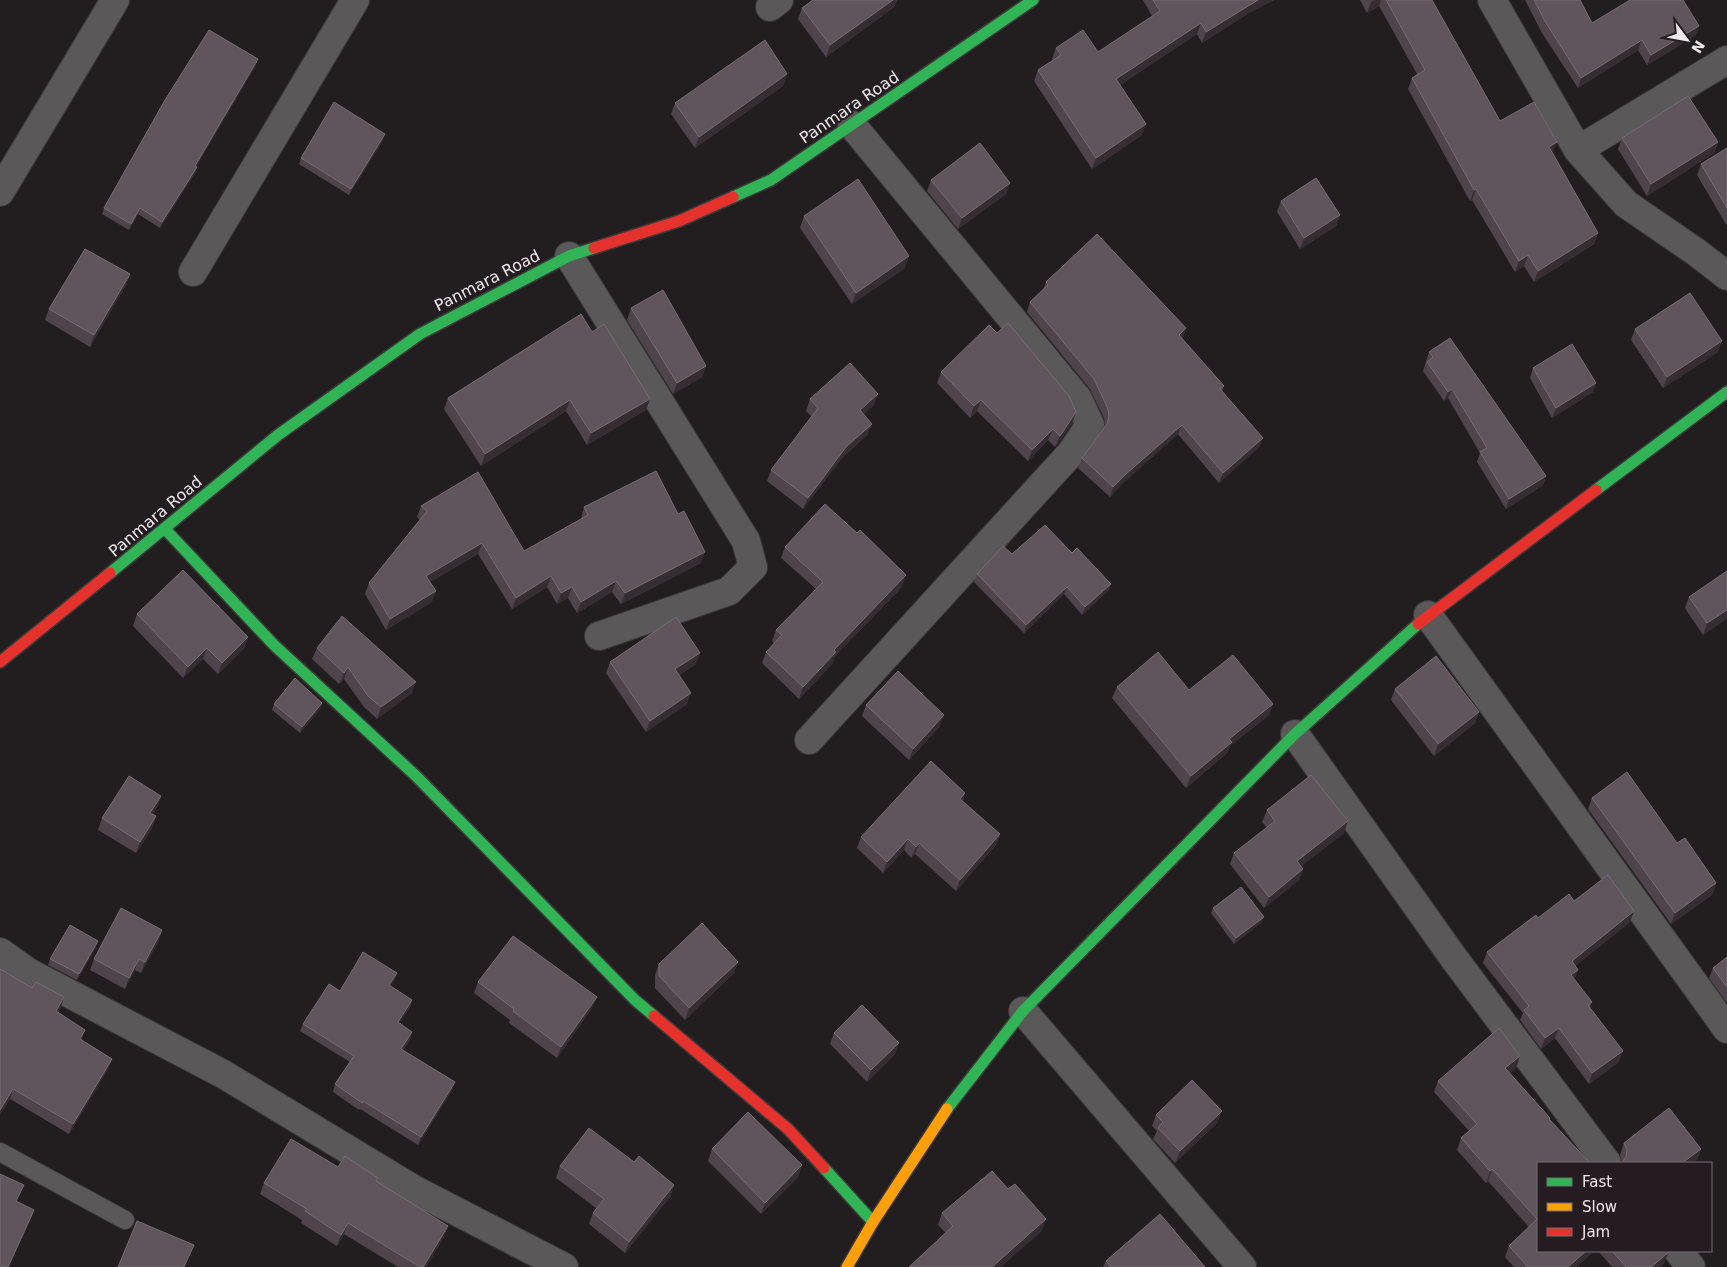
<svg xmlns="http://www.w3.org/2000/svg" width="1727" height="1267" font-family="'DejaVu Sans',sans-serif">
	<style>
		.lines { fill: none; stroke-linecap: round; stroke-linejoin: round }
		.lane-casing { stroke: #3c393b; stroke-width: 20 }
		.street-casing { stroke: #3c393b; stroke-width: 30 }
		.fast-casing { stroke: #3c393b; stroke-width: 14 }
		.slow-casing { stroke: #3c393b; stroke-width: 14 }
		.jam-casing { stroke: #3c393b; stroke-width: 14 }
		.lane { stroke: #5b585a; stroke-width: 18 }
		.street { stroke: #5b585a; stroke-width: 28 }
		.fast { stroke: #30b455; stroke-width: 11 }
		.slow { stroke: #ff9f0a; stroke-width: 11 }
		.jam { stroke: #e5322d; stroke-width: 11 }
		.wall { fill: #4f434c }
		.shaded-wall { fill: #362d33 }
		.building { fill: #60555d; stroke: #766c74 }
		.labels { text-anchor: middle; stroke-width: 4; stroke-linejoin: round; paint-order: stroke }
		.street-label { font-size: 16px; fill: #eee8ec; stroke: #241c21 }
	</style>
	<rect width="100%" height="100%" fill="#221e20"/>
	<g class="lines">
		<!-- lane casing -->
		<g class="lane-casing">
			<path id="lane" d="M0 1152 125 1220"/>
		</g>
		<!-- street casing -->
		<g class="street-casing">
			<path id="street" d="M1492 0 1578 150 1626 204 1696 252 1727 276
				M770 7 779 0
				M1578 150 1727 60
				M0 192 115 0
				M569 256 746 541 753 567 729 591 599 636
				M193 272 355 0
				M1428 615 1727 1029
				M1295 734 1453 957 1607 1163
				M809 740 1071 453 1090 425 1078 399 852 125
				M0 952 28 972 223 1074 415 1190 564 1267
				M1023 1011 1242 1267
				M1678 1251 1691 1267"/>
		</g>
		<!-- fast casing -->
		<g class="fast-casing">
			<path id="fast" d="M733 197 771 180 1033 0
				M1596 490 1727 392
				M165 529 274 645 416 776 635 1000 654 1016
				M110 573 278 435 420 334 569 256 594 248
				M947 1109 1023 1011 1295 734 1418 624
				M824 1168 873 1222"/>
		</g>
		<!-- slow casing -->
		<g class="slow-casing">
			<path id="slow" d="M847 1267 873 1222 947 1109"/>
		</g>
		<!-- jam casing -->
		<g class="jam-casing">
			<path id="jam" d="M594 248 679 221 733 197
				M1418 624 1596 490
				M0 662 110 573
				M654 1016 788 1129 824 1168"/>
		</g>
		<!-- lane -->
		<use href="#lane" class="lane"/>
		<!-- street -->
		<use href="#street" class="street"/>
		<!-- fast -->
		<use href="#fast" class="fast"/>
		<!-- slow -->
		<use href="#slow" class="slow"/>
		<!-- jam -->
		<use href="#jam" class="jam"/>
	</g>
	<!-- wall -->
	<path class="wall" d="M813 0H897L894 7 826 57 798 19 802 8Z
		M1143 0H1274L1249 13 1202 43 1197 34 1120 85 1142 135 1092 169 1034 81 1038 70 1053 60 1052 59 1056 48 1098 52 1152 16Z
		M1360 0H1432L1500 121 1553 153 1598 233 1594 244 1534 282 1524 266 1515 272 1472 200 1470 201 1408 89 1412 78 1417 74 1379 6 1367 13Z
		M1525 0H1580L1592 23 1699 26 1695 36 1647 65 1638 50 1578 88 1542 33Z
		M256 65 196 166 197 167 195 173 160 228 138 214 129 230 102 214 104 208Z
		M783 86 695 148 671 114 675 103Z
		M1622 138 1718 142 1714 153 1647 196 1618 149Z
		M383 140 349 195 299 164 301 158Z
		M1727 148V226L1697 175 1701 164Z
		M931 180 1010 183 1006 194 958 229 927 191Z
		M1281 201 1340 215 1336 226 1300 249 1277 212Z
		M804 216 905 268 852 304 800 228Z
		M130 274 126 285 90 347 45 320 49 309Z
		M1046 282 1183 338 1182 339 1224 386 1222 391 1263 438 1259 447 1219 483 1178 434 1122 484 1110 497 1078 468 1082 458 1105 425 1104 418 1090 389 1027 312 1030 302 1043 290Z
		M631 308 706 366 702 377 673 394 627 320Z
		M1635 329 1718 352 1663 388 1631 340Z
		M1429 352 1546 476 1543 485 1506 509 1477 462 1480 453 1448 398 1444 401 1423 371Z
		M1533 368 1593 392 1552 418 1530 378Z
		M941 372 1076 412 1072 424 1055 447 1048 440 1028 461 977 411 970 418 937 383Z
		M448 398 650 399 646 410 587 445 566 411 481 466 444 409Z
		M810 399 874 405 863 415 872 424 867 435 842 458 803 509 767 481 771 470 812 417 806 411Z
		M421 506 524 551 581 519 584 507 701 563 621 604 612 592 577 613 568 598 557 604 547 587 512 609 478 554 430 582 432 602 386 630 365 594 369 583 420 520 417 517Z
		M785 547 902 587 835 656 832 664 799 699 762 663 766 652 774 643 772 641 776 630 816 589 781 558Z
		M1072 553 1111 584 1108 591 1082 615 1064 594 1024 633 974 582 977 574 1012 554Z
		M1727 571V618L1703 635 1685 608 1689 597Z
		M137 614 248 637 244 648 218 674 203 659 183 678 133 626Z
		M317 648 412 693 377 719 364 707 344 679 339 684 312 659Z
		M610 662 696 664 679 675 687 704 646 732 606 673Z
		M1117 687 1189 690 1273 704 1269 715 1230 746 1227 753 1186 788 1112 698Z
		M1395 689 1479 712 1475 723 1434 756 1391 700Z
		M322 703 320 709 300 733 272 710 274 704Z
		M866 705 940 726 909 760 862 716Z
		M965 793 963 801 1000 834 996 845 956 891 915 854 911 858 904 850 883 873 857 848 861 837Z
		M161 796 157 807 153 814 156 816 152 828 136 853 98 830 102 818Z
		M1592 798 1677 843 1716 883 1712 895 1671 924 1588 809Z
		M1267 810 1344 833 1301 866 1303 869 1299 880 1264 908 1230 864 1234 853 1267 828 1262 822Z
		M1574 901 1630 922 1575 966 1578 970 1574 980 1592 1002 1590 1007 1619 1062 1589 1084 1555 1038 1541 1049 1520 1020 1523 1013 1483 963 1487 952 1538 918Z
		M1213 908 1262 922 1234 944 1211 913Z
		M162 930 158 942 141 973 135 970 125 989 90 970 94 959Z
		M96 947 77 980 48 965 50 959Z
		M1727 957V1003L1709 978 1713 968Z
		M738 962 734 973 685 1020 655 988V975L659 964Z
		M0 969 32 988 64 997 61 1007 58 1012 82 1040 112 1059 108 1069 69 1134 10 1099 0 1114Z
		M397 973 394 980 390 986 412 1000 410 1007 399 1023 410 1040 403 1050 455 1082 452 1090 418 1145 360 1109 359 1110 333 1092 335 1084 350 1062 300 1031 303 1024 340 991Z
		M478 982 592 1008 557 1058 509 1023 510 1020 474 993Z
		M834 1033 895 1054 867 1082 830 1044Z
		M1520 1056 1516 1068 1510 1073 1550 1118 1538 1251H1594L1576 1267H1514L1505 1257 1509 1246 1529 1227 1488 1181 1486 1183 1457 1150 1461 1138 1469 1131 1434 1092 1438 1081Z
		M1156 1115 1218 1122 1175 1163 1153 1139 1157 1131 1152 1126Z
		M1624 1143 1701 1149 1697 1160 1622 1162 1620 1155Z
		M712 1149 802 1165 798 1177 761 1214 708 1161Z
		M634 1162 674 1185 670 1197 625 1253 589 1224 593 1213 596 1208 556 1178 560 1166Z
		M338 1167 378 1178 377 1181 444 1237 426 1267H398L344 1234 337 1246 301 1223 302 1220 260 1194 264 1183Z
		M1008 1189 1042 1231 946 1233 938 1225 942 1213Z
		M1598 1251H1668L1664 1263 1660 1267H1612Z
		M1106 1261 1205 1267H1103Z"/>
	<!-- shaded-wall -->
	<path class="shaded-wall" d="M893 0H897L894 7 826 57 830 45Z
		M1258 0H1274L1249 13 1202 43 1206 32Z
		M1375 0H1381L1379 6 1367 13 1371 2Z
		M1201 23 1197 34 1112 90 1116 79Z
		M1699 26 1695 36 1647 65 1651 55Z
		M1642 40 1638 50 1578 88 1581 78Z
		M258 59 256 65 193 172 195 166Z
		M787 74 783 86 695 148 699 137Z
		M1146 124 1142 135 1092 169 1096 158Z
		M385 134 383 140 349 195 351 189Z
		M1557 142 1553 153 1545 158 1549 147Z
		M1718 142 1714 153 1647 196 1651 184Z
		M197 167 195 173 160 228 162 222Z
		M1010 183 1006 194 958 229 962 218Z
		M1476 189 1472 200 1470 201 1474 190Z
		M140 208 138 214 129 230 131 224Z
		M1340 215 1336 226 1300 249 1304 238Z
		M1598 233 1594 244 1534 282 1538 271Z
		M1528 255 1524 266 1515 272 1519 261Z
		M909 256 905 268 852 304 856 293Z
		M130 274 126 285 90 347 94 335Z
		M1186 328 1183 338 1175 345 1179 335Z
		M1722 341 1718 352 1663 388 1667 377Z
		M706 366 702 377 673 394 677 383Z
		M1596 383 1593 392 1552 418 1556 408Z
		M1452 389 1448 398 1444 401 1448 392Z
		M878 394 874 405 856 422 860 410Z
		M650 399 646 410 587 445 591 433Z
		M570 400 566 411 481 466 485 454Z
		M981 400 977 411 970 418 974 406Z
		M1076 412 1072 424 1055 447 1060 436Z
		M872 424 867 435 842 458 803 509 808 498 846 447Z
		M1182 425 1178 434 1122 484 1110 497 1113 487 1126 474Z
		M1053 429 1048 440 1028 461 1032 450Z
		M1263 438 1259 447 1219 483 1223 473Z
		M1546 476 1543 485 1506 509 1509 499Z
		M482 543 478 554 422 587 426 576Z
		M705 552 701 563 621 604 625 593Z
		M906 575 902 587 835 656 832 664 799 699 803 687 834 650Z
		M551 576 547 587 512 609 516 598Z
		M616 581 612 592 577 613 581 602Z
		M1111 584 1108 591 1082 615 1085 607Z
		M572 587 568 598 557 604 561 593Z
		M1067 587 1064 594 1024 633 1026 625Z
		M436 591 432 602 386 630 390 619Z
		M1727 610V618L1703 635 1707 623Z
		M248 637 244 648 218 674 222 663Z
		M207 648 203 659 183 678 188 667Z
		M700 653 696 664 671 681 675 669Z
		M348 667 344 679 339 684 344 673Z
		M416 682 412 693 377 719 381 707Z
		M691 693 687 704 646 732 650 721Z
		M322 703 320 709 300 733 302 727Z
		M1273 704 1269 715 1230 746 1227 753 1186 788 1191 776 1229 739Z
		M1479 712 1475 723 1434 756 1438 744Z
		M944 715 940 726 909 760 913 749Z
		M965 793 961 805 960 799Z
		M161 796 157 807 146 824 150 813Z
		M156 816 152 828 136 853 140 842Z
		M1348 821 1344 833 1293 873 1297 861Z
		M1000 834 996 845 956 891 960 880Z
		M908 839 904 850 883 873 887 862Z
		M919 843 915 854 911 858 916 847Z
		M1303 869 1299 880 1264 908 1269 897Z
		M1716 883 1712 895 1671 924 1675 913Z
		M1634 911 1630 922 1568 972 1572 961Z
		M1264 917 1262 922 1234 944 1236 938Z
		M162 930 158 942 141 973 145 962Z
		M98 941 96 947 77 980 79 974Z
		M139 959 135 970 125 989 129 978Z
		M738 962 734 973 685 1020 689 1008Z
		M1578 970 1574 980 1571 975Z
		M397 973 394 980 386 993 389 985Z
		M64 997 61 1007 53 1021 56 1011Z
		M597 997 592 1008 557 1058 561 1047Z
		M412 1000 410 1007 395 1029 398 1022Z
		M1559 1028 1555 1038 1541 1049 1545 1038Z
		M85 1030 82 1040 76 1049 80 1039Z
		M412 1032 410 1040 398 1056 401 1049Z
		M899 1043 895 1054 867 1082 871 1070Z
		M1623 1051 1619 1062 1589 1084 1592 1073Z
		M1520 1056 1516 1068 1501 1079 1505 1068Z
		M112 1059 108 1069 69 1134 73 1124Z
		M455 1082 452 1090 418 1145 421 1137Z
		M13 1089 10 1099 0 1114V1110Z
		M1222 1111 1218 1122 1175 1163 1180 1151Z
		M1701 1149 1697 1160 1693 1163H1682Z
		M802 1165 798 1177 761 1214 765 1203Z
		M1492 1169 1488 1181 1486 1183 1490 1171Z
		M674 1185 670 1197 625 1253 629 1242Z
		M34 1210 30 1221 9 1267H8Z
		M1046 1219 1042 1231 1001 1267H992Z
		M348 1223 344 1234 337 1246 341 1235Z
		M448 1226 444 1237 426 1267H423Z
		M1586 1251H1594L1576 1267H1568Z
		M1669 1252 1664 1263 1660 1267H1651Z"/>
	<!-- building -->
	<path class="building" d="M813 0H893L830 45 802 8Z
		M1153 0H1258L1206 32 1201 23 1116 79 1146 124 1096 158 1038 70 1061 55 1056 48 1083 30 1098 52 1160 11Z
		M1386 0H1432L1500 121 1534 102 1557 142 1549 147 1598 233 1538 271 1528 255 1519 261 1476 189 1474 190 1412 78 1425 70Z
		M1534 0H1580L1592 23 1630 0H1683L1699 26 1651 55 1642 40 1581 78 1546 23Z
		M209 30 258 59 195 166 197 167 162 222 140 208 131 224 104 208 165 100Z
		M765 40 787 74 699 137 675 103Z
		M1688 96 1718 142 1651 184 1622 138Z
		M334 102 385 134 351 189 301 158Z
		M980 143 1010 183 962 218 931 180Z
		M1727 148V208L1701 164Z
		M1316 178 1340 215 1304 238 1281 201Z
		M858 179 909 256 856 293 804 216Z
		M1097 234 1186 328 1179 335 1224 386 1220 389 1263 438 1223 473 1182 425 1126 474 1113 487 1082 458 1107 424 1109 416 1108 409 1094 379 1030 302 1048 285 1046 282Z
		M85 249 130 274 94 335 49 309Z
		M663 290 706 366 677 383 631 308Z
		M1690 293 1722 341 1667 377 1635 329Z
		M581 314 592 332 604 324 650 399 591 433 570 400 485 454 448 398Z
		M1008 323 1069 396 1076 412 1060 436 1053 429 1032 450 981 400 974 406 941 372 989 325 997 333Z
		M1450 338 1546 476 1509 499 1480 452 1487 448 1452 389 1448 392 1427 362 1433 357 1429 352Z
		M1572 344 1596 383 1556 408 1533 368Z
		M850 363 878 394 860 410 872 424 846 447 808 498 771 470 818 408 810 399Z
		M656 471 678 514 684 511 705 552 625 593 616 581 581 602 572 587 561 593 551 576 516 598 482 543 426 576 436 591 390 619 369 583 427 511 421 506 478 472 524 551 588 515 584 507Z
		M825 504 857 533 860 530 906 575 834 650 836 652 803 687 766 652 782 635 776 630 823 582 785 547Z
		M1045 525 1072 553 1077 548 1111 584 1085 607 1067 587 1026 625 977 574 1003 546 1012 554Z
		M183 570 248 637 222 663 207 648 188 667 137 614Z
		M1727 571V610L1707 623 1689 597Z
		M342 616 416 682 381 707 368 696 348 667 344 673 317 648Z
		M676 617 700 653 675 669 691 693 650 721 610 662Z
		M1158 652 1189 690 1233 655 1273 704 1229 739 1232 742 1191 776 1117 687Z
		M1436 656 1479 712 1438 744 1395 689Z
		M898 671 944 715 913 749 866 705Z
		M295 678 322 703 302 727 274 704Z
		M931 761 965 793 960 799 1000 834 960 880 919 843 916 847 908 839 887 862 861 837Z
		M1627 772 1677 843 1685 838 1716 883 1675 913 1592 798Z
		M1311 775 1348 821 1297 861 1303 869 1269 897 1234 853 1275 821 1267 810Z
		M129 776 161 796 150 813 156 816 140 842 102 818Z
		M1608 875 1634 911 1572 961 1578 970 1571 975 1592 1002 1588 1005 1623 1051 1592 1073 1559 1028 1545 1038 1524 1010 1529 1006 1487 952 1536 915 1538 918 1569 894 1574 901Z
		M1241 887 1264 917 1236 938 1213 908Z
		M121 908 162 930 145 962 139 959 129 978 94 959Z
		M702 923 738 962 689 1008 659 976V964Z
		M70 925 98 941 79 974 50 959Z
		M513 936 597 997 561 1047 513 1011 514 1009 478 982Z
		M363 952 397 973 389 985 412 1000 398 1022 412 1032 401 1049 455 1082 421 1137 363 1101 362 1103 335 1084 354 1056 303 1024 329 984 340 991Z
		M1727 957V987L1713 968Z
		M0 969 32 988 36 982 64 997 56 1011 85 1030 80 1039 112 1059 73 1124 13 1089 0 1110Z
		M862 1005 899 1043 871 1070 834 1033Z
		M1499 1028 1520 1056 1505 1068 1550 1118 1549 1119 1590 1163H1538V1251H1586L1568 1267H1528L1509 1246 1537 1219 1492 1169 1490 1171 1461 1138 1477 1124 1438 1081Z
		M1192 1080 1222 1111 1180 1151 1158 1128 1163 1122 1156 1115Z
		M1669 1108 1701 1149 1682 1163H1621L1626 1157 1627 1150 1624 1143Z
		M748 1112 802 1165 765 1203 712 1149Z
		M589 1128 634 1162 639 1156 674 1185 629 1242 593 1213 604 1199 560 1166Z
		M291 1139 338 1167 345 1156 378 1178 376 1181 448 1226 423 1267H420L348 1223 341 1235 305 1211 307 1209 264 1183Z
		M992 1171 1008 1189 1015 1184 1046 1219 992 1267H909L953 1226 942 1213Z
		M0 1174 24 1185 16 1201 34 1210 8 1267H0Z
		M1160 1214 1205 1267H1111L1106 1261Z
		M137 1221 194 1245 184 1267H118Z
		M1612 1251H1668L1669 1252 1651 1267H1626Z"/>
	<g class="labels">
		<!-- street labels -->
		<g class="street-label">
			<text transform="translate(849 107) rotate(-34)" y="6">Panmara Road</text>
			<text transform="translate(487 280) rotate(-27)" y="6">Panmara Road</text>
			<text transform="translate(155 516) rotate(-40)" y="6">Panmara Road</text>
		</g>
	</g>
	<!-- legend -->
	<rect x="1537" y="1162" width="175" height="90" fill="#241c21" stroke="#756e72"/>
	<rect x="1547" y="1178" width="25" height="8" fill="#30b455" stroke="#756e72"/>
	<text x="1582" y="1187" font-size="15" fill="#eee8ec">Fast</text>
	<rect x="1547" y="1203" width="25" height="8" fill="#ff9f0a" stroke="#756e72"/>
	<text x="1582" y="1212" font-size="15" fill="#eee8ec">Slow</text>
	<rect x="1547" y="1228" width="25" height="8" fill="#e5322d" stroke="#756e72"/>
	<text x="1582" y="1237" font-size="15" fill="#eee8ec">Jam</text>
	<!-- north arrow -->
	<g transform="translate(1687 40) rotate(122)" stroke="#241c21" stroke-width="4" paint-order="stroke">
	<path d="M0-4L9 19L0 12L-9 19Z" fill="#eee8ec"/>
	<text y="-8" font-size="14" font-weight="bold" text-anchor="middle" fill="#eee8ec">N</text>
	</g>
</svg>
